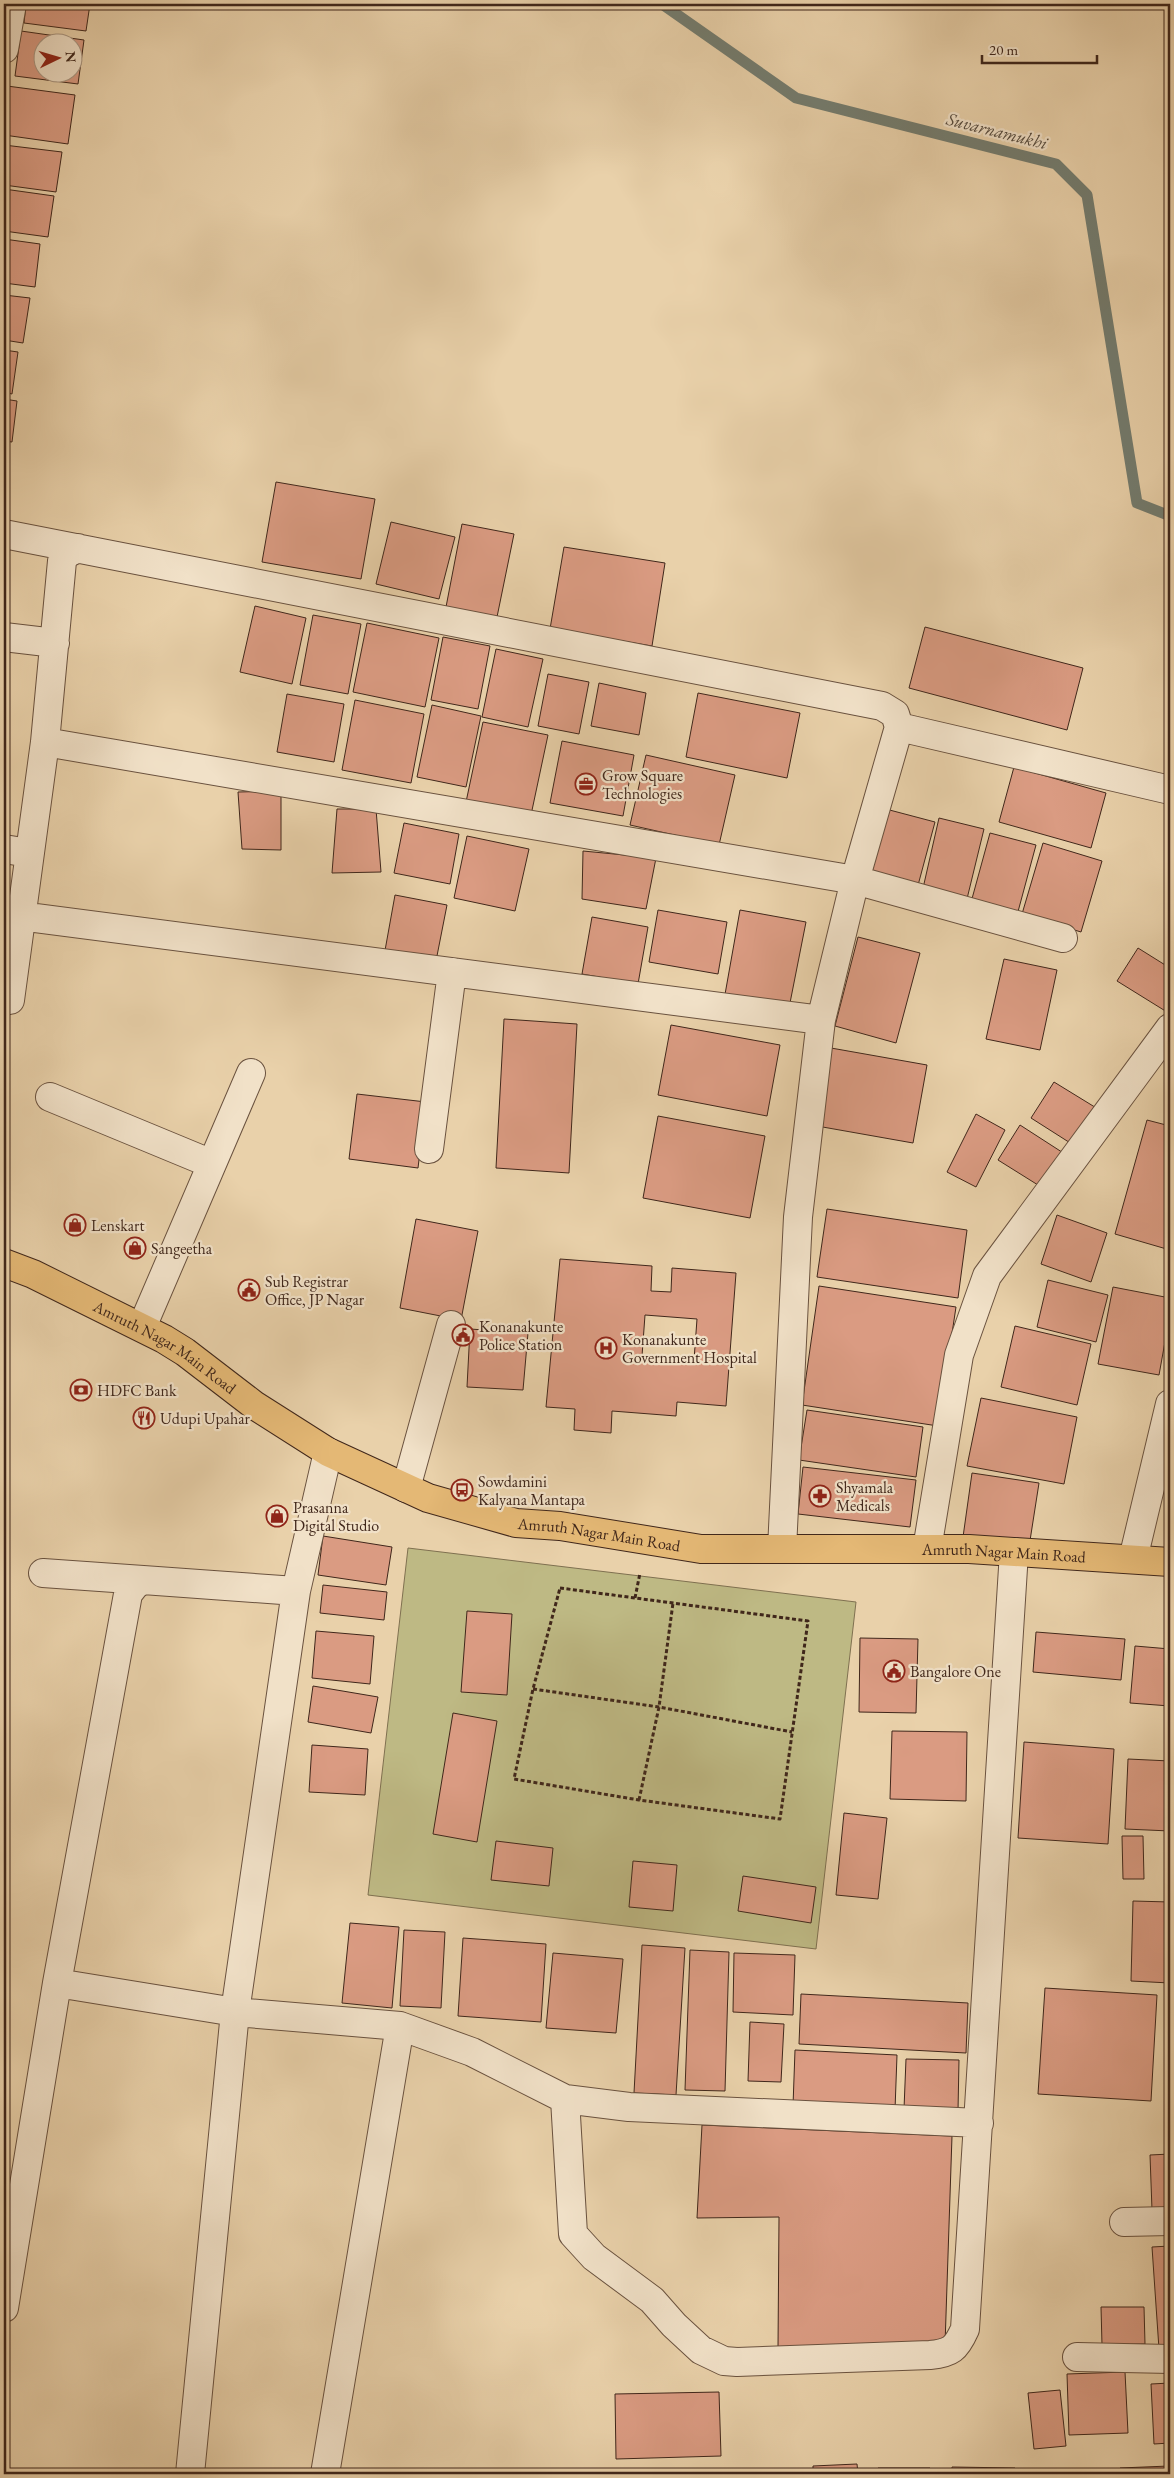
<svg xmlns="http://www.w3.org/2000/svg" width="1174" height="2478" font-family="'EB Garamond',serif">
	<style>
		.green { fill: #beb984; stroke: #7f7050 }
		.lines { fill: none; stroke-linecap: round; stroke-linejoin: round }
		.stream { stroke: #747d70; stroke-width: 11 }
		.building { fill: #da9b82; stroke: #40271b; fill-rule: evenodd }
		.minor-casing { stroke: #6a523f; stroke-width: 30 }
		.major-casing { stroke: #40271b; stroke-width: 30 }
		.path { stroke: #40271b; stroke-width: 3; stroke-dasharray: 4 2.5; stroke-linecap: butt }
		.minor { stroke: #f1e1c8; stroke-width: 28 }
		.major { stroke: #e4b875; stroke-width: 28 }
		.labels { text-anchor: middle; stroke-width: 4.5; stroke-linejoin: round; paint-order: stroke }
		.poi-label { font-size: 16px; fill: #40271b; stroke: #f1e1c8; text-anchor: start }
		.street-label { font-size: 16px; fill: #40271b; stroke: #f1e1c8 }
		.water-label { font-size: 18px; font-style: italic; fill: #564b3e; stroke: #f1e1c8 }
	</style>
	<rect width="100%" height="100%" fill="#e9d1aa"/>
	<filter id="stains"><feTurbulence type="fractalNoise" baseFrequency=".004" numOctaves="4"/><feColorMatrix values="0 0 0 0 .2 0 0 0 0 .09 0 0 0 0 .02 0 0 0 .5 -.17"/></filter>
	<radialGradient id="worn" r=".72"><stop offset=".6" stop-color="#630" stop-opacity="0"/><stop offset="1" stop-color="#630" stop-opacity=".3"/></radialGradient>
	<!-- green -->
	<path class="green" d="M408 1548 856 1602 816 1949 368 1895Z"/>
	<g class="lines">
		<!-- stream -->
		<path class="stream" d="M662 4 796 98 1056 164 1087 195 1137 503 1170 516"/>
	</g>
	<!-- building -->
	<path class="building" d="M26 4H90L86 31 24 23Z
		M21 31 84 40 78 84 15 76ZM42 42H72V72H42Z
		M7 86 75 95 68 144 4 135Z
		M4 145 62 152 56 192 4 185Z
		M4 189 54 196 48 237 4 231Z
		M4 239 40 244 35 287 4 283Z
		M4 295 30 298 23 343 4 340Z
		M4 350 18 352 12 394 4 392Z
		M4 399 17 401 12 442 4 441Z
		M276 482 375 499 361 579 262 562Z
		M391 522 455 537 439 599 376 584Z
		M462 524 514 534 497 617 446 607Z
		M564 547 665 563 652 646 550 629Z
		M255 606 306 618 292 684 240 672Z
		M313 615 361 624 348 694 300 685Z
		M367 623 439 638 425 707 353 692Z
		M925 627 1083 668 1067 730 909 688Z
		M443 637 490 646 478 709 431 700Z
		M496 649 543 659 528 727 482 717Z
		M548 674 589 682 579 734 538 726Z
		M599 683 646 693 639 735 591 726Z
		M698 693 800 713 787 778 686 757Z
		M287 694 344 704 334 762 277 752Z
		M355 700 424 714 411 783 342 770Z
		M432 705 481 716 466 787 417 777Z
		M483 722 548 735 531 815 466 802Z
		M562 741 634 755 623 816 550 803Z
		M646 755 735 775 719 845 630 825Z
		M1014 767 1106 793 1091 848 999 822Z
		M281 791V850L242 849 238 792Z
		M882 808 935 822 917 889 864 875Z
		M337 809H376L381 872 332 873Z
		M939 818 984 829 965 907 921 897Z
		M404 823 459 834 450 884 394 873Z
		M990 833 1036 845 1016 919 970 906Z
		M467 836 529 849 515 911 454 898Z
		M1043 843 1102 861 1081 932 1022 914Z
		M583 851 656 858 646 909 582 899Z
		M395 895 447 905 435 966 384 956Z
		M658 910 727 922 718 974 649 962Z
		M740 910 806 922 788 1013 724 1000Z
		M592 917 648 927 638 984 582 974Z
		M858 937 920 953 896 1043 835 1026Z
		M1138 948 1170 968V1007L1167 1012 1117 981Z
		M1004 959 1057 970 1040 1050 986 1039Z
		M504 1019 577 1024 569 1173 496 1168Z
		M671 1025 780 1045 767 1116 658 1095Z
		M831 1048 927 1065 913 1143 817 1126Z
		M1054 1082 1098 1109 1075 1146 1031 1118Z
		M357 1094 426 1102 418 1168 349 1159Z
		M976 1114 1005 1130 976 1187 947 1172Z
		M658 1116 765 1136 750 1218 643 1198Z
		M1147 1120 1170 1126V1250L1115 1234Z
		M1020 1125 1068 1156 1046 1190 998 1160Z
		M827 1209 967 1230 958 1298 817 1277Z
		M1057 1215 1107 1233 1091 1282 1041 1264Z
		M416 1219 478 1231 461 1320 400 1308Z
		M560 1259 652 1266 651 1291 671 1292 672 1268 736 1273 726 1406 677 1402 676 1416 612 1411 611 1433 574 1430 575 1409 546 1407ZM645 1315 697 1319 694 1360 642 1356Z
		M1048 1280 1108 1295 1096 1342 1037 1327Z
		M819 1286 956 1307 938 1426 802 1405Z
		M1113 1287 1170 1298V1314L1159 1375 1098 1364Z
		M1015 1326 1091 1344 1077 1405 1001 1387Z
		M470 1329 528 1333 523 1390 467 1387Z
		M981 1398 1077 1417 1064 1484 967 1466Z
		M807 1410 923 1427 916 1477 799 1460Z
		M803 1467 916 1480 910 1527 798 1514Z
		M972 1473 1039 1483 1029 1547 963 1537Z
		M323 1536 392 1547 386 1585 318 1575Z
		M323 1585 387 1592 384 1620 320 1613Z
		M467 1611 512 1614 507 1695 461 1692Z
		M316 1631 374 1636 370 1684 312 1678Z
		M1036 1632 1125 1639 1121 1680 1033 1672Z
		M860 1638 918 1639 916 1713 859 1712Z
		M1135 1646 1170 1649V1706L1130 1703Z
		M313 1686 378 1697 371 1733 308 1722Z
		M453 1713 497 1721 477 1842 433 1834Z
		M892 1731 967 1732 966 1801 890 1799Z
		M1024 1742 1114 1749 1108 1844 1018 1838Z
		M312 1745 368 1749 365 1795 309 1792Z
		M1128 1759 1170 1761V1831L1125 1829Z
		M844 1813 887 1818 878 1899 836 1895Z
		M1122 1836H1143L1144 1879H1123Z
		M496 1841 553 1848 549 1886 491 1880Z
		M633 1861 677 1865 673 1911 629 1907Z
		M743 1876 816 1887 811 1923 738 1911Z
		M1133 1901 1170 1902V1983L1131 1981Z
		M350 1923 399 1927 392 2008 342 2003Z
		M404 1930 445 1932 441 2008 400 2006Z
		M463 1938 546 1944 541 2022 458 2016Z
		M642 1945 685 1948 676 2095 634 2093Z
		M690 1950 729 1952 725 2091 685 2090Z
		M553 1953 623 1959 616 2033 546 2028Z
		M734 1953 795 1955 793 2015 733 2012Z
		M1045 1988 1157 1995 1151 2101 1038 2094Z
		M801 1994 968 2003 966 2053 799 2044Z
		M750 2022 784 2024 781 2082 748 2081Z
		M795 2050 897 2055 895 2110 793 2106Z
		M906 2059 959 2060 958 2111 904 2109Z
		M702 2125 952 2136 945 2345 778 2348 779 2217 697 2218Z
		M1170 2154V2209L1152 2210 1150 2155Z
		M1170 2246V2349H1159L1152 2247Z
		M1101 2307H1144L1145 2344 1102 2345Z
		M1125 2372 1128 2433 1069 2435 1067 2374Z
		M1170 2383V2443L1154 2444 1151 2384Z
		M1060 2390 1066 2446 1034 2449 1028 2393Z
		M719 2392 721 2456 616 2459 615 2394Z
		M857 2464 858 2474H813V2466Z
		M1169 2466 1170 2474H1121L1120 2468Z
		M952 2467 1015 2468 1014 2474H952Z
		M878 2468H930V2474H878Z"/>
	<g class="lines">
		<!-- minor casing -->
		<g class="minor-casing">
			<path id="minor" d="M4 49 12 4
				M4 534 882 706 895 714 899 727 855 880 821 1020 798 1217 782 1549
				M4 637 55 643
				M899 727 1170 790
				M45 742 855 880 1063 938
				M4 849 29 853
				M20 916 821 1020
				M10 1000 45 742 62 561 66 554 78 548
				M50 1097 212 1164
				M429 1149 452 972
				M142 1327 251 1073
				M406 1488 451 1325
				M927 1549 959 1355 987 1276 1170 1028
				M1133 1559 1170 1404
				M43 1573 143 1580
				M57 1983 235 2012 400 2026 472 2052 565 2099 629 2107 979 2123
				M565 2099 573 2234 594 2257 652 2300 674 2325 701 2350 724 2361 737 2362 930 2355C951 2353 956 2349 965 2329L1014 1552
				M1124 2222 1170 2221
				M4 2308 57 1983 128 1594 135 1585 143 1580 296 1591
				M1077 2357 1170 2359
				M190 2474 235 2012 296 1591 328 1452
				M325 2474 400 2026"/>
		</g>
		<!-- major casing -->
		<g class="major-casing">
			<g id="major">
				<path id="s1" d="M4 1263 33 1274 164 1339 185 1352 254 1405 328 1452 428 1498 516 1523 560 1526 701 1549H969L1170 1562"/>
			</g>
		</g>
		<!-- path -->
		<path class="path" d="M560 1588 808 1621 780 1819 639 1800 514 1779 533 1689Z
			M635 1598 640 1573
			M533 1689 659 1707 792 1732
			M639 1800 659 1707 673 1603"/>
		<!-- minor -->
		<use href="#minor" class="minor"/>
		<!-- major -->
		<use href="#major" class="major"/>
	</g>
	<!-- icons -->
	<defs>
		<g id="office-ring" transform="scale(1.125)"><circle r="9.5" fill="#f1e1c8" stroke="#8f2418" stroke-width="1.5"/><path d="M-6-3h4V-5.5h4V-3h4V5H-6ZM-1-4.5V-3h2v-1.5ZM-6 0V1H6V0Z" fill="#8f2418"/></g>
		<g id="shop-ring" transform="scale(1.125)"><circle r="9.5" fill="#f1e1c8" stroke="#8f2418" stroke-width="1.5"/><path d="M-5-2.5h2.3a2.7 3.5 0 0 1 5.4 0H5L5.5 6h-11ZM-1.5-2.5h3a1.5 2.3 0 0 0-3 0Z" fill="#8f2418"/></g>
		<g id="civic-ring" transform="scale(1.125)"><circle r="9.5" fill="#f1e1c8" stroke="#8f2418" stroke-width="1.5"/><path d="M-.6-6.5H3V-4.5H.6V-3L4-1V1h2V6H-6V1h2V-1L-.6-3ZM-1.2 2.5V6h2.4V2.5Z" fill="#8f2418"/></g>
		<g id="hospital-ring" transform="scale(1.125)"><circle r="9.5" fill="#f1e1c8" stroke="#8f2418" stroke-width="1.5"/><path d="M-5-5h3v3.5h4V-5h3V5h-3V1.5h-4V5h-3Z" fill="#8f2418"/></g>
		<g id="bank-ring" transform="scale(1.125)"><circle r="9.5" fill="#f1e1c8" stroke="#8f2418" stroke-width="1.5"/><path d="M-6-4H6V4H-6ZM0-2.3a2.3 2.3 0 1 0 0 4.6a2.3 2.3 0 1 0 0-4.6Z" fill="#8f2418"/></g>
		<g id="restaurant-ring" transform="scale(1.125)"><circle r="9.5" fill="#f1e1c8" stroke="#8f2418" stroke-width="1.5"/><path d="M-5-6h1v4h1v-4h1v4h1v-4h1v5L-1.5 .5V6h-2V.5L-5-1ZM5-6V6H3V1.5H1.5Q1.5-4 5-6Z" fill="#8f2418"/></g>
		<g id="bus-ring" transform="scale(1.125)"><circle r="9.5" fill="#f1e1c8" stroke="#8f2418" stroke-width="1.5"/><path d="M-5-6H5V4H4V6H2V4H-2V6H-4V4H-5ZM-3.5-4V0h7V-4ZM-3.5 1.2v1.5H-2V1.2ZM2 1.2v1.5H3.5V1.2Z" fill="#8f2418"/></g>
		<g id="pharmacy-ring" transform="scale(1.125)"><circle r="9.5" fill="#f1e1c8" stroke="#8f2418" stroke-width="1.5"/><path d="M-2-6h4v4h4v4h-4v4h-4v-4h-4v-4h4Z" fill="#8f2418"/></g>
	</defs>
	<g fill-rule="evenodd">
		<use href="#office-ring" x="586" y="784"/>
		<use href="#shop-ring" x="75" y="1225"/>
		<use href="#shop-ring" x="135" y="1248"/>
		<use href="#civic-ring" x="249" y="1290"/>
		<use href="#civic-ring" x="463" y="1335"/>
		<use href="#hospital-ring" x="606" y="1348"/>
		<use href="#bank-ring" x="81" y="1390"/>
		<use href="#restaurant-ring" x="144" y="1418"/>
		<use href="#bus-ring" x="462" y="1490"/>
		<use href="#pharmacy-ring" x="820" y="1496"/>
		<use href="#shop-ring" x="277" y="1516"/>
		<use href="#civic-ring" x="894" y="1671"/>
	</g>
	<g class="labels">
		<!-- poi labels -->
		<g class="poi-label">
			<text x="602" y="781">Grow Square<tspan x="602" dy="18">Technologies</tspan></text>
			<text x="91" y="1231">Lenskart</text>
			<text x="151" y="1254">Sangeetha</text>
			<text x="265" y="1287">Sub Registrar<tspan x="265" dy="18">Office, JP Nagar</tspan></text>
			<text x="479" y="1332">Konanakunte<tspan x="479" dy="18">Police Station</tspan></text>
			<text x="622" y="1345">Konanakunte<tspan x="622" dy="18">Government Hospital</tspan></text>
			<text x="97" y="1396">HDFC Bank</text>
			<text x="160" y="1424">Udupi Upahar</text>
			<text x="478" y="1487">Sowdamini<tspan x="478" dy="18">Kalyana Mantapa</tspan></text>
			<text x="836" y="1493">Shyamala<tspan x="836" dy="18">Medicals</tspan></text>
			<text x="293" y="1513">Prasanna<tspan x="293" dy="18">Digital Studio</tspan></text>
			<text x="910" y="1677">Bangalore One</text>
		</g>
		<!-- street labels -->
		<g class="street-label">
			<text dy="6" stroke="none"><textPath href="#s1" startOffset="182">Amruth Nagar Main Road</textPath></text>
			<text dy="6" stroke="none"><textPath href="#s1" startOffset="662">Amruth Nagar Main Road</textPath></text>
			<text dy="6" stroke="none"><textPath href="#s1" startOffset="1068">Amruth Nagar Main Road</textPath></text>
		</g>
		<!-- water labels -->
		<g class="water-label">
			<text transform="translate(997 131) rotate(14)" y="6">Suvarnamukhi</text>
		</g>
	</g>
	<!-- margin -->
	<rect width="1174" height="2478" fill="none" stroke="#e9d1aa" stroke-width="20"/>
	<rect x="5" y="5" width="1164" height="2468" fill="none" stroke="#40271b" stroke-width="2.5"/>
	<rect x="10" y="10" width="1154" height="2458" fill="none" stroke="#40271b"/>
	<!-- north arrow -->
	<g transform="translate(58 58) rotate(85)"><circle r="24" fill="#f1e1c8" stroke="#aa9783"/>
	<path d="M0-4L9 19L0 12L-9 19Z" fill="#8f2418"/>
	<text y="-8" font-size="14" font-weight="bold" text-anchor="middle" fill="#40271b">N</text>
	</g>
	<!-- scale -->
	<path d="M982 55v8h115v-8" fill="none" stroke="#40271b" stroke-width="2.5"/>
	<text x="989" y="55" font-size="15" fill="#40271b" stroke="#f1e1c8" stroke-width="4" paint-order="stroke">20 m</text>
	<rect width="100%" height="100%" filter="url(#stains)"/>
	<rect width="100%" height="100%" fill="url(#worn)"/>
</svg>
